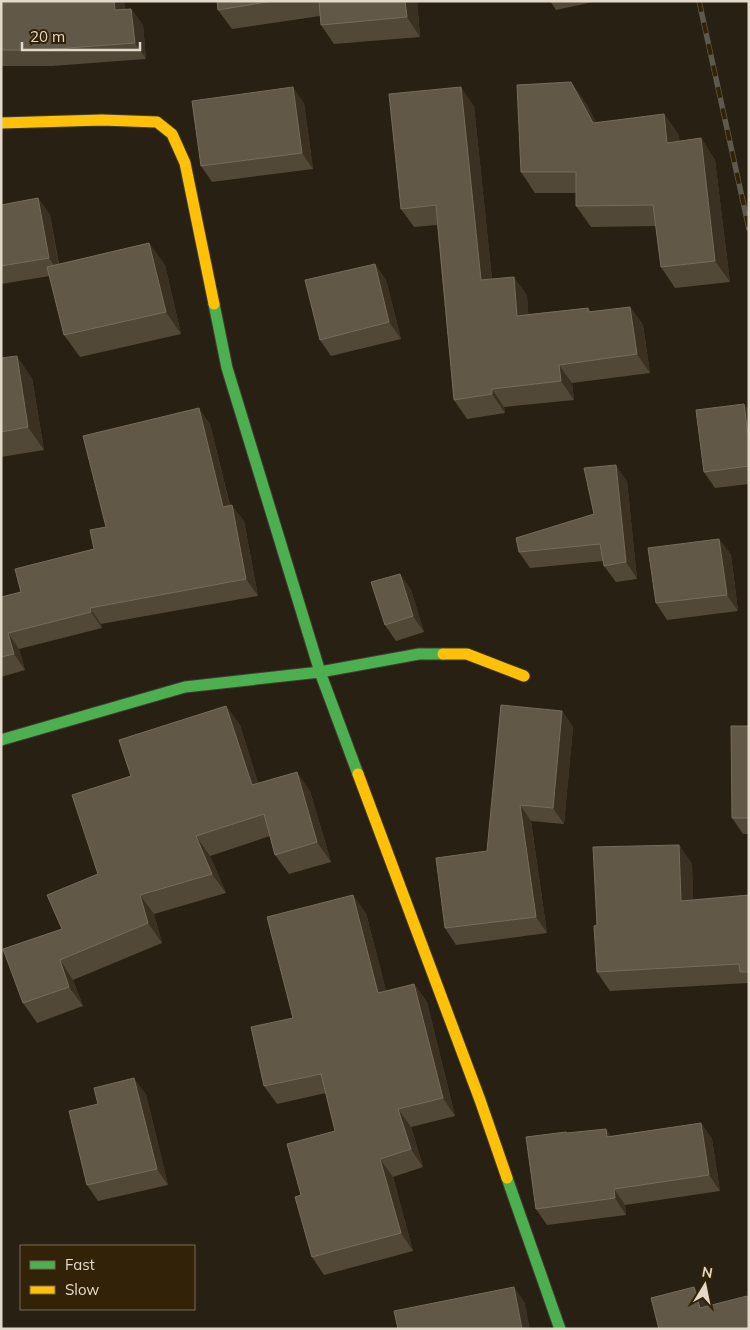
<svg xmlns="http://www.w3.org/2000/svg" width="750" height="1330" font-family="Mulish,sans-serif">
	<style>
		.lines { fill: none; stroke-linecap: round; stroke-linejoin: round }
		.fast-casing { stroke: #433c32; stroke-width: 13 }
		.slow-casing { stroke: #433c32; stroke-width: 13 }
		.fast { stroke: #4caf50; stroke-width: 11 }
		.slow { stroke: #ffc107; stroke-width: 11 }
		.rail-casing { stroke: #5e584e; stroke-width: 5.5 }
		.rail { stroke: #322308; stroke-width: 4; stroke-dasharray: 11; stroke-linecap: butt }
		.wall { fill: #524838 }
		.shaded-wall { fill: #3b3122 }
		.building { fill: #625848; stroke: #766c5c }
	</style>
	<rect width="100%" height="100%" fill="#282012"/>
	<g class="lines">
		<!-- fast casing -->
		<g class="fast-casing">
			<path id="fast" d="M214 304 227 368 320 672 419 654H443
				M1 740 185 687 320 672 358 774
				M507 1178 560 1329"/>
		</g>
		<!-- slow casing -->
		<g class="slow-casing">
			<path id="slow" d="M1 123 102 120 157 122 172 134 185 163 214 304
				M443 654H467L524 676
				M358 774 480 1100 507 1178"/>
		</g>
		<!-- fast -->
		<use href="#fast" class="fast"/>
		<!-- slow -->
		<use href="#slow" class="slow"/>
		<!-- rail casing -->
		<g class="rail-casing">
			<path id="rail" d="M699 1 749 229"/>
		</g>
		<!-- rail -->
		<use href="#rail" class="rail"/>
	</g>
	<!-- wall -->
	<path class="wall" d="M1 1H124L125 9H131L143 25 146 59 52 66H1Z
		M217 1H417L420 37 334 44 321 25 320 16 232 29 218 10Z
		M550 1H598L556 10Z
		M304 103 313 169 212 182 201 166Z
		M586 103 596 123 664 114 679 135V141L701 138 715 160 730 282 675 288 661 267 656 226 591 227 576 206V193H535L521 172Z
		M474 106 492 279 527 295 528 314 588 308 591 312 630 307 643 325 650 373 572 383 574 400 504 407 505 413 467 419 454 400 437 225 414 227 401 209Z
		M38 198 50 215 59 264 149 243 165 265 181 334 80 357 64 335 50 276 1 284V205Z
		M375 264 386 280 401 339 331 356 320 340Z
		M1 358 32 378 44 450 1 457Z
		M744 404 749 410V484L715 488 704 472Z
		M210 424 230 505 244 521 258 596 101 624 102 628 19 649 25 670 1 677V597L21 592 94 549 106 527Z
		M627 481 637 579 616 582 604 566 603 561 530 568 519 552 594 514Z
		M719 539 731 555 738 611 667 620 656 603Z
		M400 574 411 590 424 632 396 641 385 625Z
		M226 706 240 725 258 783 310 791 331 862 289 874 275 855 270 836 210 856 226 893 154 914 162 943 73 980 83 1006 37 1023 23 1003 62 929 98 874 131 776Z
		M562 711 573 727 564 824 531 821 547 933 456 945 445 928Z
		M749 726V834H743L732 818Z
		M679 845 692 864 693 900 749 895V985L748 983 610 991 597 972V925Z
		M366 913 386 991 414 984 427 1002 455 1116 411 1127 423 1167 393 1177 413 1251 324 1275 312 1257 301 1195 335 1131 326 1093 277 1104 264 1086 293 1018Z
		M146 1094 168 1185 98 1201 87 1185Z
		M701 1123 712 1139 720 1191 625 1205 626 1215 547 1225 536 1209 567 1133 606 1129 611 1136Z"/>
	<!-- shaded-wall -->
	<path class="shaded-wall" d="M114 1H124L126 27 115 10Z
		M405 1H417L420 37 407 17Z
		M131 9 143 25 146 59 135 43Z
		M571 82 586 103 608 144 593 123Z
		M293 87 304 103 313 169 302 153Z
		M461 87 474 106 494 298 481 280Z
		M664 114 679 135 682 164 667 143Z
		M701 138 715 160 730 282 715 261Z
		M38 198 50 215 60 274 49 258Z
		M149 243 165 265 181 334 166 312Z
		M375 264 386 280 401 339 389 322Z
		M514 277 527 295 530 334 517 316Z
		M630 307 643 325 650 373 637 354Z
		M17 356 32 378 44 450 28 427Z
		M559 365 572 383 574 400 561 381Z
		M492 389 504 407 505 413 492 394Z
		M744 404 749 410V443Z
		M199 408 210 424 234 523 223 507Z
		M616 465 627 481 637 579 626 562Z
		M232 505 244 521 258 596 246 579Z
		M719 539 731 555 738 611 727 595Z
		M400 574 411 590 424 632 413 616Z
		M90 608 101 624 102 628 91 612Z
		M8 633 19 649 25 670 14 654Z
		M226 706 240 725 265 805 252 785Z
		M562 711 573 727 564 824 553 808Z
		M297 772 310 791 331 862 317 842Z
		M520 805 531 821 547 933 536 917Z
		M196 836 210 856 226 893 212 874Z
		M679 845 692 864 694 920 681 901Z
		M140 895 154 914 162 943 148 923Z
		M353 895 366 913 391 1010 378 993Z
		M60 960 73 980 83 1006 69 987Z
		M414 984 427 1002 455 1116 443 1098Z
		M134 1078 146 1094 168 1185 157 1169Z
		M398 1109 411 1127 423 1167 411 1149Z
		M701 1123 712 1139 720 1191 709 1175Z
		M606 1129 618 1146 607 1137Z
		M380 1159 393 1177 413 1251 401 1233Z
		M614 1189 625 1205 626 1215 615 1198Z
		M514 1287 525 1303 530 1329H522Z
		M694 1287 710 1309 700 1308Z"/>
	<!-- building -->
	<path class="building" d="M1 1H114L115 10 131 9 135 43 41 50H1Z
		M217 1H273L218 10Z
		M319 1H405L407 17 321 25Z
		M571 82 593 123 664 114 667 143 701 138 715 261 661 267 653 205 576 206V172H521L517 85Z
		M293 87 302 153 201 166 192 101Z
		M461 87 481 280 514 277 517 316 588 308V312L630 307 637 354 559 365 561 381 492 389V394L454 400 436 205 401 209 389 94Z
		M38 198 49 258 1 266V205Z
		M149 243 166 312 64 335 47 267Z
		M375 264 389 322 320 340 305 280Z
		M17 356 28 427 1 432V358Z
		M744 404 749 443V466L704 472 696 410Z
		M199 408 223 507 232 505 246 579 90 608 91 612 8 633 14 654 1 657V597L21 592 15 569 94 549 90 530 106 527 83 436Z
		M616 465 626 562 604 566 600 544 519 552 516 538 594 514 584 468Z
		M719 539 727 595 656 603 648 548Z
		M400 574 413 616 385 625 371 582Z
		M501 705 562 711 553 808 520 805 536 917 445 928 436 858 487 851Z
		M226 706 252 785 297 772 317 842 275 855 264 814 196 836 212 874 140 895 148 923 60 960 69 987 23 1003 3 949 62 929 47 895 98 874 72 795 131 776 119 740Z
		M731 726H749V818H732Z
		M679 845 681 901 749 895V972H740L739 964 597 972 594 926 597 925 593 847Z
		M353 895 378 993 414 984 443 1098 398 1109 411 1149 380 1159 401 1233 312 1257 295 1197 301 1195 287 1144 335 1131 321 1074 264 1086 251 1027 293 1018 267 917Z
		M134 1078 157 1169 87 1185 69 1111 98 1104 94 1088Z
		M701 1123 709 1175 614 1189 615 1198 536 1209 526 1137 566 1132 567 1133 606 1129 607 1137Z
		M514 1287 522 1329H398L394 1311Z
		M694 1287 700 1308 747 1296 749 1303V1329H659L651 1298Z"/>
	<!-- border -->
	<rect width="750" height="1330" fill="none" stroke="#e3d9ca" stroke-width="5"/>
	<!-- legend -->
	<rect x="20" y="1245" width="175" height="65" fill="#322308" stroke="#796c56"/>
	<rect x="30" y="1261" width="25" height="8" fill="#4caf50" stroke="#796c56"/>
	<text x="65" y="1270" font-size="15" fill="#e3d9ca">Fast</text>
	<rect x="30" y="1286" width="25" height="8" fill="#ffc107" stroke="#796c56"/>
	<text x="65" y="1295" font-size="15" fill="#e3d9ca">Slow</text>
	<!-- north arrow -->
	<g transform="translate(705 1285) rotate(10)" stroke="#322308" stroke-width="4" paint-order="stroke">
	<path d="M0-4L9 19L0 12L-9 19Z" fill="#e3d9ca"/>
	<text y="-8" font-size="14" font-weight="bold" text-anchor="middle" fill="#e3d9ca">N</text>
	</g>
	<!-- scale -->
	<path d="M22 42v8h118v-8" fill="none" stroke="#e3d9ca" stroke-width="2.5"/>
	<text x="30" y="42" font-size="15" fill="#e3d9ca" stroke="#322308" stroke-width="4" paint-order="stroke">20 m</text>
</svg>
